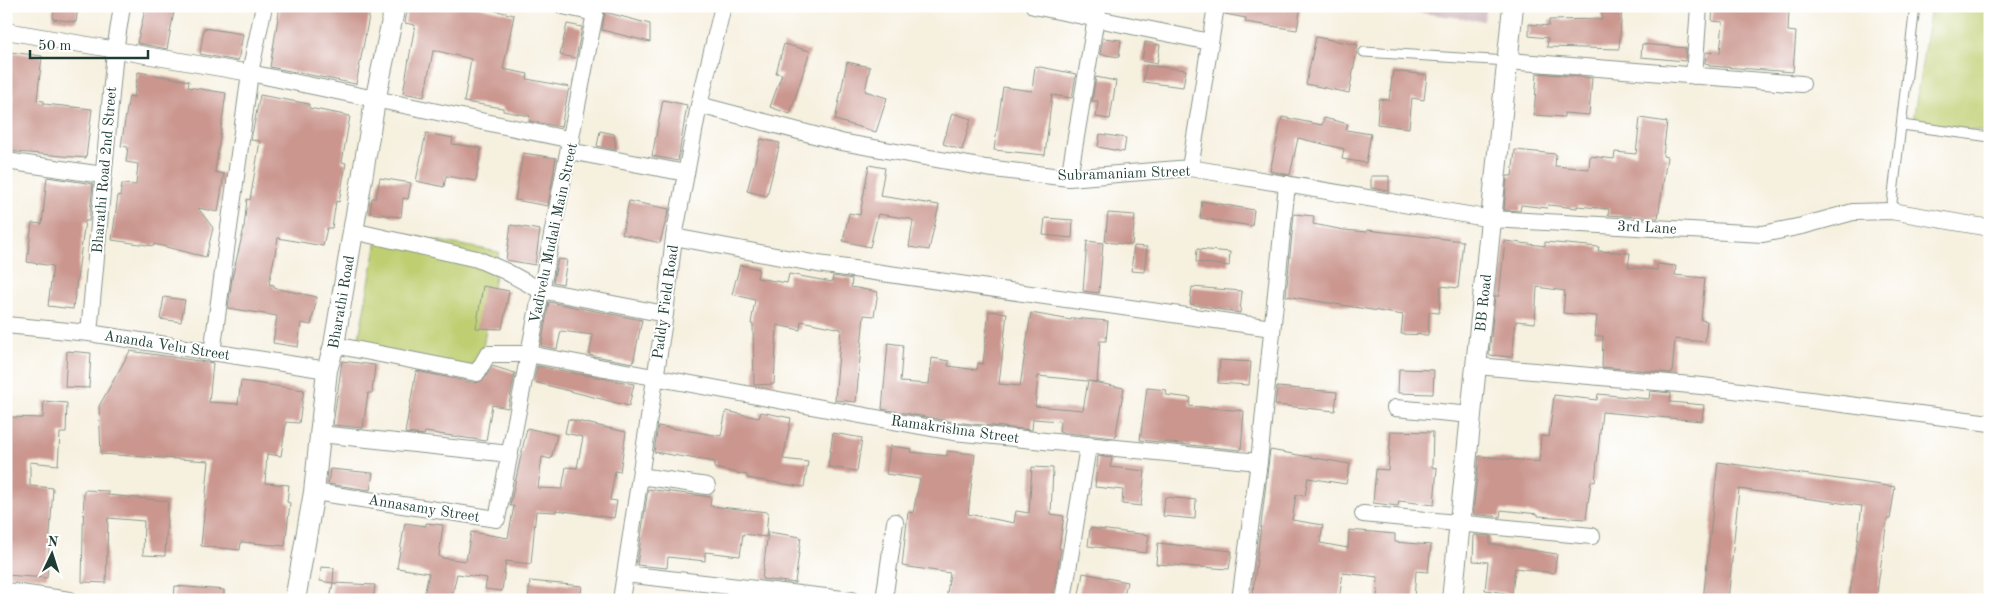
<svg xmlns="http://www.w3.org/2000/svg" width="1996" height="606" font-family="'Old Standard TT',serif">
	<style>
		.industrial { fill: #d2bec1 }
		.green { fill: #bece70; stroke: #6e8652 }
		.building { fill: #ca968e }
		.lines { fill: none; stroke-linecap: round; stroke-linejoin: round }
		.service-casing { stroke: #8a968a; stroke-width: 11 }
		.minor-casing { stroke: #8a968a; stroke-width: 18 }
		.tertiary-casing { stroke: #8a968a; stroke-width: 22 }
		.service { stroke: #fff; stroke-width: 9 }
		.minor { stroke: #fff; stroke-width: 16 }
		.tertiary { stroke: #fff; stroke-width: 20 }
		.labels { text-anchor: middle; stroke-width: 4; stroke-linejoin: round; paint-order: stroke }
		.street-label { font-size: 15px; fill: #1f3d34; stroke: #fff }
	</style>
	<rect width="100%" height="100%" fill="#fff"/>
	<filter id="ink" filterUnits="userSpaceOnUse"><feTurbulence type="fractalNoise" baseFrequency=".02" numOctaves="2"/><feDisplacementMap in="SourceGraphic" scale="10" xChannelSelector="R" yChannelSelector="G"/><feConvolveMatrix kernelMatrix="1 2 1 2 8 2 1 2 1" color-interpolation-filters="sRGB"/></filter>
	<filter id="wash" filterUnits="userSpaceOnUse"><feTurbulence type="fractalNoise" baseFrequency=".0096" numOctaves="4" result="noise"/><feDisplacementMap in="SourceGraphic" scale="20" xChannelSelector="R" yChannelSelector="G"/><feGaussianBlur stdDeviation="1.12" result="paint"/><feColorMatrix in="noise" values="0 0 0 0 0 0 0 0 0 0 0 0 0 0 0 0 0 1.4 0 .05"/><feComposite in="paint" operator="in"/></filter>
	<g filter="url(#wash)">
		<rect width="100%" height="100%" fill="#f6f0df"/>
		<!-- industrial -->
		<path class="industrial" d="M1367 6H1486L1484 21Z"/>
		<!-- green -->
		<path class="green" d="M1931 6H1990V133L1913 121Z
			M379 230 499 252 479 371 356 353Z"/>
		<g id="blocks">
			<!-- building -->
			<path class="building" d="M54 6H78L76 22 53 19Z
				M146 6H175L167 49 137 43Z
				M280 6H371L356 84 270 67Z
				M408 6H476L514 15 503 69 528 74 527 79 569 87 561 127 529 121 530 116 503 111V108L464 102 471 59 437 51H433L424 97 403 93 415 25 405 23Z
				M1226 6H1301L1297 30 1245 22 1246 18 1225 14Z
				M1602 6H1622L1619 49 1547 47 1548 38 1529 36V24L1549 26V20L1602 19Z
				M1713 6 1789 10 1788 31 1796 32 1793 72 1709 66V64L1705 63 1706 52 1720 53 1723 22 1712 21Z
				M605 12 650 24V42L602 30Z
				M567 24 582 27 576 58 560 55Z
				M204 28 243 34 238 61 200 54Z
				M1316 37 1358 45 1349 93 1306 84Z
				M1103 38 1121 40 1119 57 1100 54Z
				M1145 42 1160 45 1157 64 1142 61Z
				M784 44 810 51 790 114 770 107 782 74 776 73Z
				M1642 44 1686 48 1685 61 1641 57Z
				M10 52 42 56 37 100 44 101V104L92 109 86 158 6 151 13 95 6 94Z
				M847 62 870 67 865 91 887 98 876 132 835 120Z
				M1146 65 1186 70 1183 87 1143 82Z
				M1035 66 1076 74 1072 98 1052 95 1045 155 994 150 1003 87 1032 91Z
				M1393 71 1427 75 1424 100 1412 98 1409 128 1377 124 1379 99 1389 100Z
				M138 72 189 81 188 87 226 93 215 172 224 174 218 212 198 208 213 228 206 257 154 244V246L112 240 118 195 120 196 122 184 136 185 138 164 126 162 128 147 121 146 129 96 134 97Z
				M1537 73 1592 78 1589 115 1564 113V117L1534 115Z
				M1096 77 1116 81 1110 119 1096 117 1098 101H1092Z
				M260 95 309 104V108L350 116 342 162 346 163 339 202 336 201 332 228H327L323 246 278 238 269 284 274 285V288L317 297 311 325 301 323 298 347 273 343 277 316 228 308 232 278 244 228 247 199 250 200 260 141 251 140Z
				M663 100 687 105 678 161 652 156Z
				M952 113 971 119 962 150 943 144Z
				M1282 117 1322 125 1324 118 1348 124 1346 130 1371 134 1366 163 1342 159 1344 149 1298 138 1290 175 1270 171Z
				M1640 118 1667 122 1663 156 1667 157 1658 218 1608 215 1609 209 1577 206V208L1548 205 1547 208 1521 205 1520 211 1504 210 1507 176H1512L1515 150 1556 154 1555 166 1589 169 1590 156 1614 159 1615 152 1636 154Z
				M600 131 614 134 616 150 597 146Z
				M426 133 453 138 452 144 481 148 476 181 446 176 444 187 416 181Z
				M1100 134 1126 138 1124 152 1098 147Z
				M761 139 780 143 767 196 747 191Z
				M523 153 556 158 548 206 515 200Z
				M869 165 885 168 880 196 939 205 929 250 909 247 913 221 911 219 878 214 870 247 843 241 849 213 860 215Z
				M1371 176H1389V191L1371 188Z
				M47 177 93 184 89 221H85L73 309 48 306 53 266 27 262 32 223 42 224Z
				M380 178 411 183 408 199 403 198 401 217 370 213 372 198H376Z
				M629 201 669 209 660 243 622 234Z
				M1202 201 1254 210 1252 226 1200 218Z
				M1108 213 1135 215 1132 245 1105 242Z
				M1294 214 1314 216 1313 224 1344 230 1367 232V230L1463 241 1458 288 1441 286 1439 313 1429 312 1428 335 1401 334 1403 315 1286 296Z
				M1045 218 1073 220 1072 238 1043 235Z
				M511 225 540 230 535 265 506 260Z
				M1087 241 1103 243 1099 293 1083 291Z
				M1505 241 1545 246V242L1599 247 1598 251 1630 253 1628 267 1657 270V264L1676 266 1675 275 1705 278 1701 320 1707 321 1705 342 1675 339 1672 373 1602 367 1603 336H1595L1597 316 1563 313 1565 291 1537 287 1535 323 1516 321 1512 357 1489 355 1495 296H1499Z
				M1134 246 1147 247 1144 272 1131 271Z
				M1197 249 1230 252 1229 266 1196 262Z
				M558 259 567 260 563 284 553 282Z
				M740 265 759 269 757 278 787 283 789 274 832 282 833 276 852 279 851 287 878 292 874 316 864 315 856 402 835 400 841 329 801 321 800 330 777 325 774 384 754 385 753 324H751L755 300 732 294Z
				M483 286 509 291 502 329 476 328Z
				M1192 287 1242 291 1240 313 1190 304Z
				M164 297 185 300 181 322 160 319Z
				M549 302 642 320 633 363 589 355 593 335 561 331 557 349 541 346Z
				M989 311 1007 313 999 384 1020 386 1031 313 1071 320 1072 318 1108 321 1106 341H1100L1097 382 1038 376 1035 406 1083 410 1088 381 1124 388 1115 438 1059 432 1060 421 1033 419 1032 430 954 422 882 409 888 343 903 345 900 382 929 384 932 358 949 361 948 366 977 370 978 363 983 364Z
				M67 351 91 353 89 388 65 387Z
				M130 351 213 363 209 402 238 404 241 381 304 390 299 423 286 422 281 456 267 454 265 483 289 485 287 502 290 503 285 546 241 542 240 550 201 546 209 461 101 454 99 406Z
				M1220 360 1251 362 1249 385 1218 383Z
				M342 361 375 365 372 393H368L363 428 333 425Z
				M492 366 515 373 508 408 492 405 486 441 425 432 424 435 405 433 416 371 476 383 485 378Z
				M537 366 634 384 629 406 534 382Z
				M1399 369 1434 370 1433 394 1398 393Z
				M1277 387 1337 392 1335 411 1275 405Z
				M1147 388 1167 390 1166 395 1191 398 1189 406 1244 411 1241 450 1140 440Z
				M1650 391 1671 393 1670 402 1704 405 1702 421 1602 412 1595 482 1591 481 1586 519 1538 516V514L1501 510 1500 517 1473 514 1479 456 1539 462 1541 436 1549 437 1554 395 1597 400 1598 394 1649 399Z
				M44 401 67 403 66 433H60L58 465 30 462V486L53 488 47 578 6 575V499L7 485H9L10 417 43 418Z
				M726 411 759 418 761 412 791 418 783 459 808 462 804 487 747 478V475L714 468 715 462 654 452 658 426 721 436Z
				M568 419 626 432 620 472 615 471 610 500 617 501 614 518 556 510V512L536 511 531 564 506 561 502 591 485 589 487 578 457 574 451 600H423L429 573 397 568 405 523 426 526V523L443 525 439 556 443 558 466 561 471 532 508 538 514 506H510L527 428 557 435 551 459 542 457 538 488 562 489 566 467 577 468 583 437 565 433Z
				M1391 431 1433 432 1432 467 1437 468 1434 505 1399 501 1398 506 1373 503 1376 469 1388 470Z
				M833 433 862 438 857 471 828 467Z
				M890 446 912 449 911 452 947 456V451L975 454 968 514 1014 523 1016 511 1029 513 1032 467 1053 468 1051 514 1064 516 1059 548 1061 549 1052 600H946L950 573 902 566 908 512 913 513 920 479 886 474Z
				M1270 450 1350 464 1346 484 1308 478 1305 496 1296 495 1292 520 1323 525 1320 543 1348 548 1349 530 1395 534V542L1431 545 1428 572 1416 571 1414 600H1377L1378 577 1343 573 1339 600H1252Z
				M1098 456 1112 458 1110 467 1145 471 1141 506 1122 504 1123 490 1095 487Z
				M1718 462 1895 487 1890 519H1887L1876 600H1849L1862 506 1739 489 1728 600H1703Z
				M330 469 373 473 370 490 328 484Z
				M648 489 711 497 710 506 768 512 766 537 743 534 740 556 705 552V561L668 557 667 568 637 565Z
				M84 490 108 491V495L168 501 165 556 143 555 144 521 108 518 106 583 82 582Z
				M1165 497 1196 500 1195 519 1163 516Z
				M1090 528 1149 535 1146 553 1088 546Z
				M768 532 801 537 795 583 762 579Z
				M1474 535 1490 536V544L1557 554 1554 573 1515 568 1512 594 1485 590 1488 562 1473 561Z
				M1158 543 1232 551 1229 569 1156 564Z
				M321 567 334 568 333 583 320 581Z
				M1083 573 1127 582 1123 600H1078Z
				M530 581 582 586 580 600H528Z
				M333 583 375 585 373 600H330Z
				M175 586 224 590V600H174Z"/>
		</g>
	</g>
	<g filter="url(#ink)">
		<use href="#blocks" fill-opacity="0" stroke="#8a968a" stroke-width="1"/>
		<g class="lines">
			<!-- service casing -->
			<g class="service-casing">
				<path id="service" d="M1364 52 1508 61
					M1902 125 1990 137
					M1891 211 1915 6"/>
			</g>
			<!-- minor casing -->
			<g class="minor-casing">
				<path id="minor" d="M1034 6 1210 42
					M6 31 250 73 572 140
					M1508 61 1802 84
					M1694 76 1699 6
					M699 105 841 142 986 168 1069 178 1190 168 1492 219 1763 234 1802 226 1853 212 1891 211 1990 228
					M569 151 686 173
					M6 161 103 175
					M1190 168 1216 6
					M1069 178 1098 6
					M353 231 477 259 505 271 540 290 665 314
					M674 237 818 264 1272 328
					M6 325 89 333 327 370
					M89 333 115 51 122 6
					M334 345 477 373 488 354H528L953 432 1259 462
					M212 353 250 73 264 6
					M1477 366 1702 386 1990 423
					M1395 408 1472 415
					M320 434 510 454
					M640 476 707 486
					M314 492 497 519 595 13 563 6
					M1363 514 1592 536
					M625 574 852 600
					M6 591 70 600
					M621 600 665 314 674 237 699 105 723 6
					M884 600 895 522
					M1063 600 1088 447
					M1240 600 1259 462 1287 184"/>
			</g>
			<!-- tertiary casing -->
			<g class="tertiary-casing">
				<path id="tertiary" d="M295 600 314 492 327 370 334 345 375 101 395 6
					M1452 600 1513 6"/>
			</g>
			<!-- service -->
			<use href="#service" class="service"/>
			<!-- minor -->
			<use href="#minor" class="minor"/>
			<!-- tertiary -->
			<use href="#tertiary" class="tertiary"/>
		</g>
	</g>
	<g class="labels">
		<!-- street labels -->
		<g class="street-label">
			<text transform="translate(104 170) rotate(-85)" y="5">Bharathi Road 2nd Street</text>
			<text transform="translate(1124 173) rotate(-2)" y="5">Subramaniam Street</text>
			<text transform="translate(1647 227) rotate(3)" y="5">3rd Lane</text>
			<text transform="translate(553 233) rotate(-78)" y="5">Vadivelu Mudali Main Street</text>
			<text transform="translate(341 302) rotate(-80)" y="5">Bharathi Road</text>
			<text transform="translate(665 302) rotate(-82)" y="5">Paddy Field Road</text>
			<text transform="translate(1483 303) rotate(-84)" y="5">BB Road</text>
			<text transform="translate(167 345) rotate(9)" y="5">Ananda Velu Street</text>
			<text transform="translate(955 429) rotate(8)" y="5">Ramakrishna Street</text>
			<text transform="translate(424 508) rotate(9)" y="5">Annasamy Street</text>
		</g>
	</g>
	<!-- margin -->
	<rect width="1996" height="606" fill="none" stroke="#fff" stroke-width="25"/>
	<!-- north arrow -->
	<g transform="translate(52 554) rotate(4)" stroke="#ffffff" stroke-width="4" paint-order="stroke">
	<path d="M0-4L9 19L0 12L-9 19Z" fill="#1f3d34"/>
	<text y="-8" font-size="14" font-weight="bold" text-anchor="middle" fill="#1f3d34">N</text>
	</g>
	<!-- scale -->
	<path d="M30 50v8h118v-8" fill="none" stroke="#1f3d34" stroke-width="2.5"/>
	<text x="38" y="50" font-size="15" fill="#1f3d34" stroke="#ffffff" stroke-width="4" paint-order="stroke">50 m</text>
</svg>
